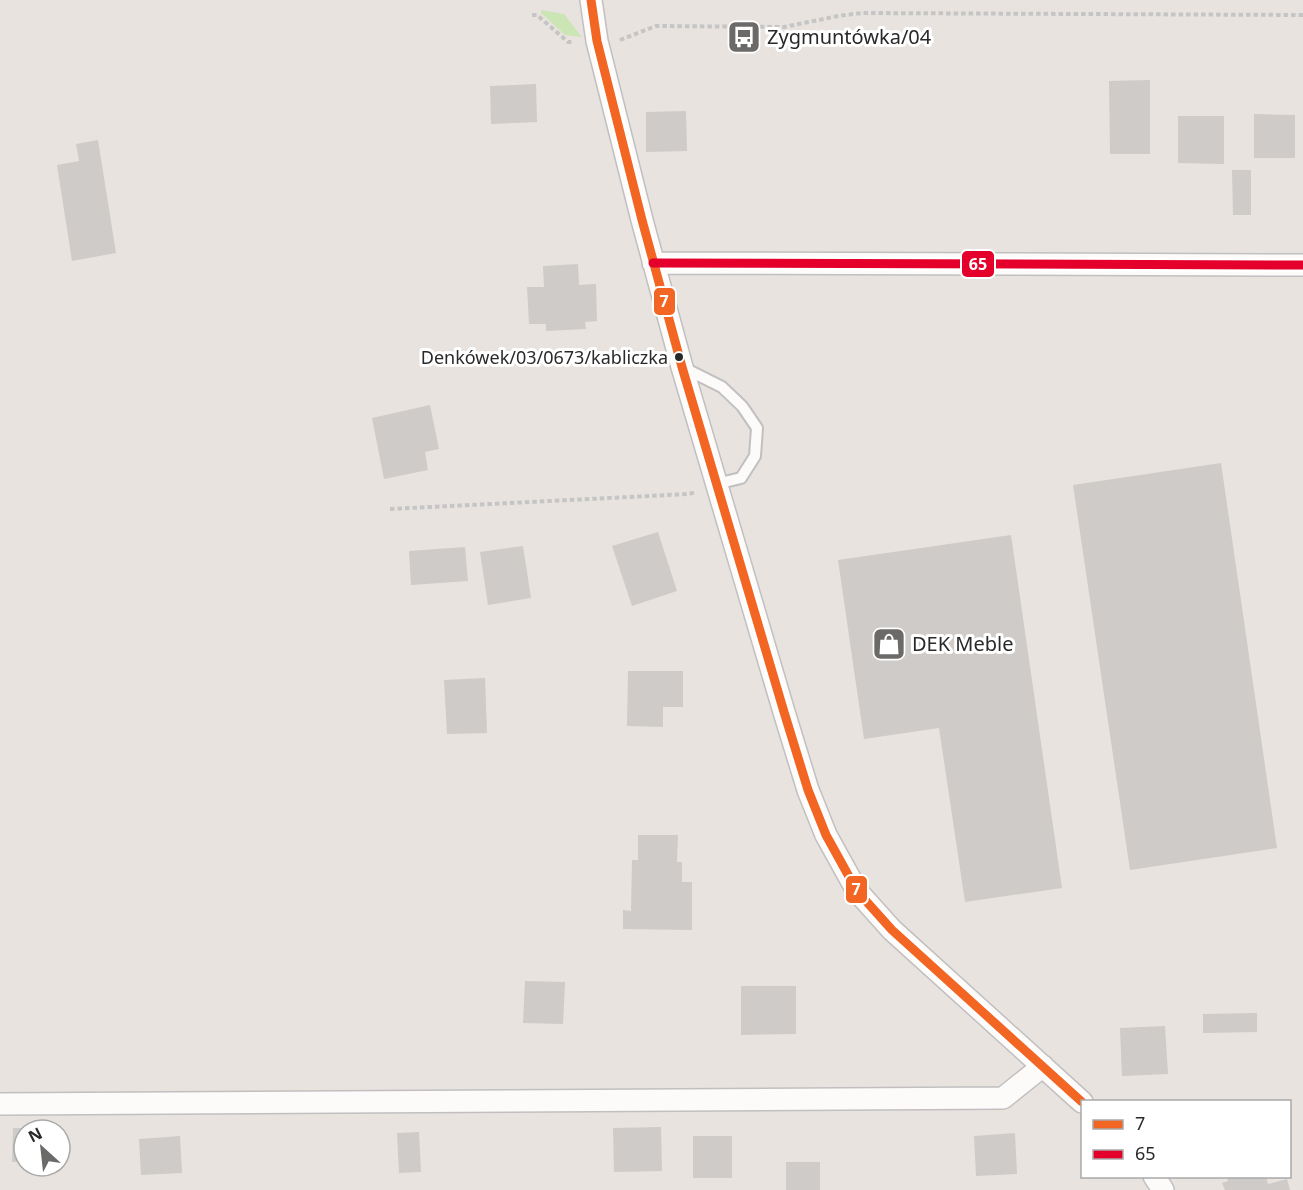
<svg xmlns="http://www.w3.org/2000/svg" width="1303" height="1190" font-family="'Noto Sans',sans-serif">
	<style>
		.green { fill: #cce5b4 }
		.building { fill: #cecbc8 }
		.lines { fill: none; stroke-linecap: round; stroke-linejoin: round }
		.service-casing { stroke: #c1bfc0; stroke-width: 14 }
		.minor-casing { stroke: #c1bfc0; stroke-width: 24 }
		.path { stroke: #c6c5c5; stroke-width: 4; stroke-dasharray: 4.5 3; stroke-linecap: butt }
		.service { stroke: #fcfbfa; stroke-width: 10 }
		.minor { stroke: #fcfbfa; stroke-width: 21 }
		.bus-1-casing { stroke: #fff; stroke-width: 14 }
		.bus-2-casing { stroke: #fff; stroke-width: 14 }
		.bus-1 { stroke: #f26522; stroke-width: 9 }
		.bus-2 { stroke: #e4002b; stroke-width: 9 }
		.bus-dot { fill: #292929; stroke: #fff; stroke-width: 2 }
		.labels { text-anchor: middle; stroke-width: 6; stroke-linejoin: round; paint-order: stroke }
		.bus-label { font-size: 18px; fill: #292929; stroke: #fff; text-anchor: end }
		.poi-label { font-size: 20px; fill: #292929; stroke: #fff; text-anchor: start }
		.line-badge { stroke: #fff; stroke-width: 2 }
		.badge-label { font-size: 16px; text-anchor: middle; font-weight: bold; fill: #fff }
	</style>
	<rect width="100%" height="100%" fill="#e8e3de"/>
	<!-- green -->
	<path class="green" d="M541 10 564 14 582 37 565 35 541 13Z"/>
	<!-- building -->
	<path class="building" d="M756 37V44H740V38Z
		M1150 80V154H1110L1109 81Z
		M536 84 537 122 491 124 490 86Z
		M686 111 687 151 646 152V112Z
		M1254 114 1295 115V158H1254Z
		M1178 116H1224V164L1178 163Z
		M98 140 116 253 72 261 57 165 79 161 76 144Z
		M1232 170H1251V215H1233Z
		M578 264 579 285 596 284 597 321 585 322 586 329 546 331V324H529L527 287H544L543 266Z
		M430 405 439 449 425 452 428 470 384 479 372 418Z
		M1221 463 1277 848 1130 870 1073 485Z
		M658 532 677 591 632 606 612 546Z
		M1011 535 1062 888 965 902 939 728 864 739 838 560Z
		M523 546 531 598 488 605 480 552Z
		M465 547 468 581 411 585 409 551Z
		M628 671H683V707H663V727L627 726Z
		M485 678 487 733 447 734 444 680Z
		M638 835H678L677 862H682V882H692V930L623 929V910L631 911 632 860H638Z
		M525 981 565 982 563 1024 523 1023Z
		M741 986H796V1034L741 1035Z
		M1257 1013V1032L1203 1033V1014Z
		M1165 1026 1168 1074 1122 1076 1120 1028Z
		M661 1127 662 1171 614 1172 613 1128Z
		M13 1128H41V1130H24V1162H12Z
		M419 1132 421 1172 399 1173 397 1133Z
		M1015 1133 1017 1174 976 1176 974 1136Z
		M180 1136 182 1173 141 1175 139 1139Z
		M693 1136H732V1178H693Z
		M786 1162H820V1190H786Z
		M1227 1176H1266L1268 1184 1287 1179 1290 1190H1225L1222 1183 1228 1181Z"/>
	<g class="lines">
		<!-- service casing -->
		<g class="service-casing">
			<path id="service" d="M682 367 722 387 742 406 757 428 755 456 741 478 716 484"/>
		</g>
		<!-- minor casing -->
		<g class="minor-casing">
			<path id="minor" d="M591 0 597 41 642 220 682 367 784 712 808 790 826 835 857 891 892 930 1082 1102
				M653 263 1303 265
				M0 1104 1003 1098 1043 1066
				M1154 1176 1163 1190"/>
		</g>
		<!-- path -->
		<path class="path" d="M532 15H537L568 42H573
			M620 40 656 26 784 27 838 16 862 13 1303 15
			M390 509 689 494 696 492"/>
		<!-- service -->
		<use href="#service" class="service"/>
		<!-- minor -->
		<use href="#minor" class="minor"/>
		<!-- bus-1 casing -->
		<g class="bus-1-casing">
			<path id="bus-1" d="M591 0 597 41 642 220 682 367 784 712 808 790 826 835 857 891 892 930 1082 1102"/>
		</g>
		<!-- bus-2 casing -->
		<g class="bus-2-casing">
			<path id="bus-2" d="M653 263 1303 265"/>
		</g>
		<!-- bus-1 -->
		<use href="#bus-1" class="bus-1"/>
		<!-- bus-2 -->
		<use href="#bus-2" class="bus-2"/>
	</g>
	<!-- icons -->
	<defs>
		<g id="bus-square" transform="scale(1.725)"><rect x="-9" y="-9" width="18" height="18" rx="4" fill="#6c6a68" stroke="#fff"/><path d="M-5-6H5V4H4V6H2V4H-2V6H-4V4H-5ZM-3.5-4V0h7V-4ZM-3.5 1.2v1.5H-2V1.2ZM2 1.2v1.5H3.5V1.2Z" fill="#fff"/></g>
		<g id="shop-square" transform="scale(1.725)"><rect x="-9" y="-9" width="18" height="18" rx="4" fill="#6c6a68" stroke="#fff"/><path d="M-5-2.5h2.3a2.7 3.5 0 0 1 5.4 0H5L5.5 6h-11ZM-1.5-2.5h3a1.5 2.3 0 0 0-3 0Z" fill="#fff"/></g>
	</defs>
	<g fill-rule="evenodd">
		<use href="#bus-square" x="744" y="37"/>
		<use href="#shop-square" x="889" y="644"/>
	</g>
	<!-- markers -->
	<circle class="bus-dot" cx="679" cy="357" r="5"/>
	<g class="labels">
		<!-- bus labels -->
		<g class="bus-label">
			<text x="668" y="364">Denkówek/03/0673/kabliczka</text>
		</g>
		<!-- poi labels -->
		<g class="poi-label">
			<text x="767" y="44">Zygmuntówka/04</text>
			<text x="912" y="651">DEK Meble</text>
		</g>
	</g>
	<g class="line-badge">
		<rect x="961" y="250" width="34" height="28" rx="6" fill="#e4002b"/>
		<rect x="653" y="287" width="23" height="29" rx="6" fill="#f26522"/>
		<rect x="845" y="875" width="23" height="29" rx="6" fill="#f26522"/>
	</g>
	<g class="badge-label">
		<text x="978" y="270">65</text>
		<text x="664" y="307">7</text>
		<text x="856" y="895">7</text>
	</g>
	<!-- legend -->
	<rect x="1081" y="1100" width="210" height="78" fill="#ffffff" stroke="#a9a9a9" stroke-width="1.5"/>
	<rect x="1093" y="1120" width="30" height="9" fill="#f26522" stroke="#a9a9a9" stroke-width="1.5"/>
	<text x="1135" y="1130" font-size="18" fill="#292929">7</text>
	<rect x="1093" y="1150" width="30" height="9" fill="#e4002b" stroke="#a9a9a9" stroke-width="1.5"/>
	<text x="1135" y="1160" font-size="18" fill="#292929">65</text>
	<!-- north arrow -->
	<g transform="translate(42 1148) rotate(333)"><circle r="28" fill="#ffffff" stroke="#a9a9a9" stroke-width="1.5"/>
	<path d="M0-4.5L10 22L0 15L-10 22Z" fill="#6c6a68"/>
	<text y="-9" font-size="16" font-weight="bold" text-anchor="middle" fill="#292929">N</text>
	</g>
</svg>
